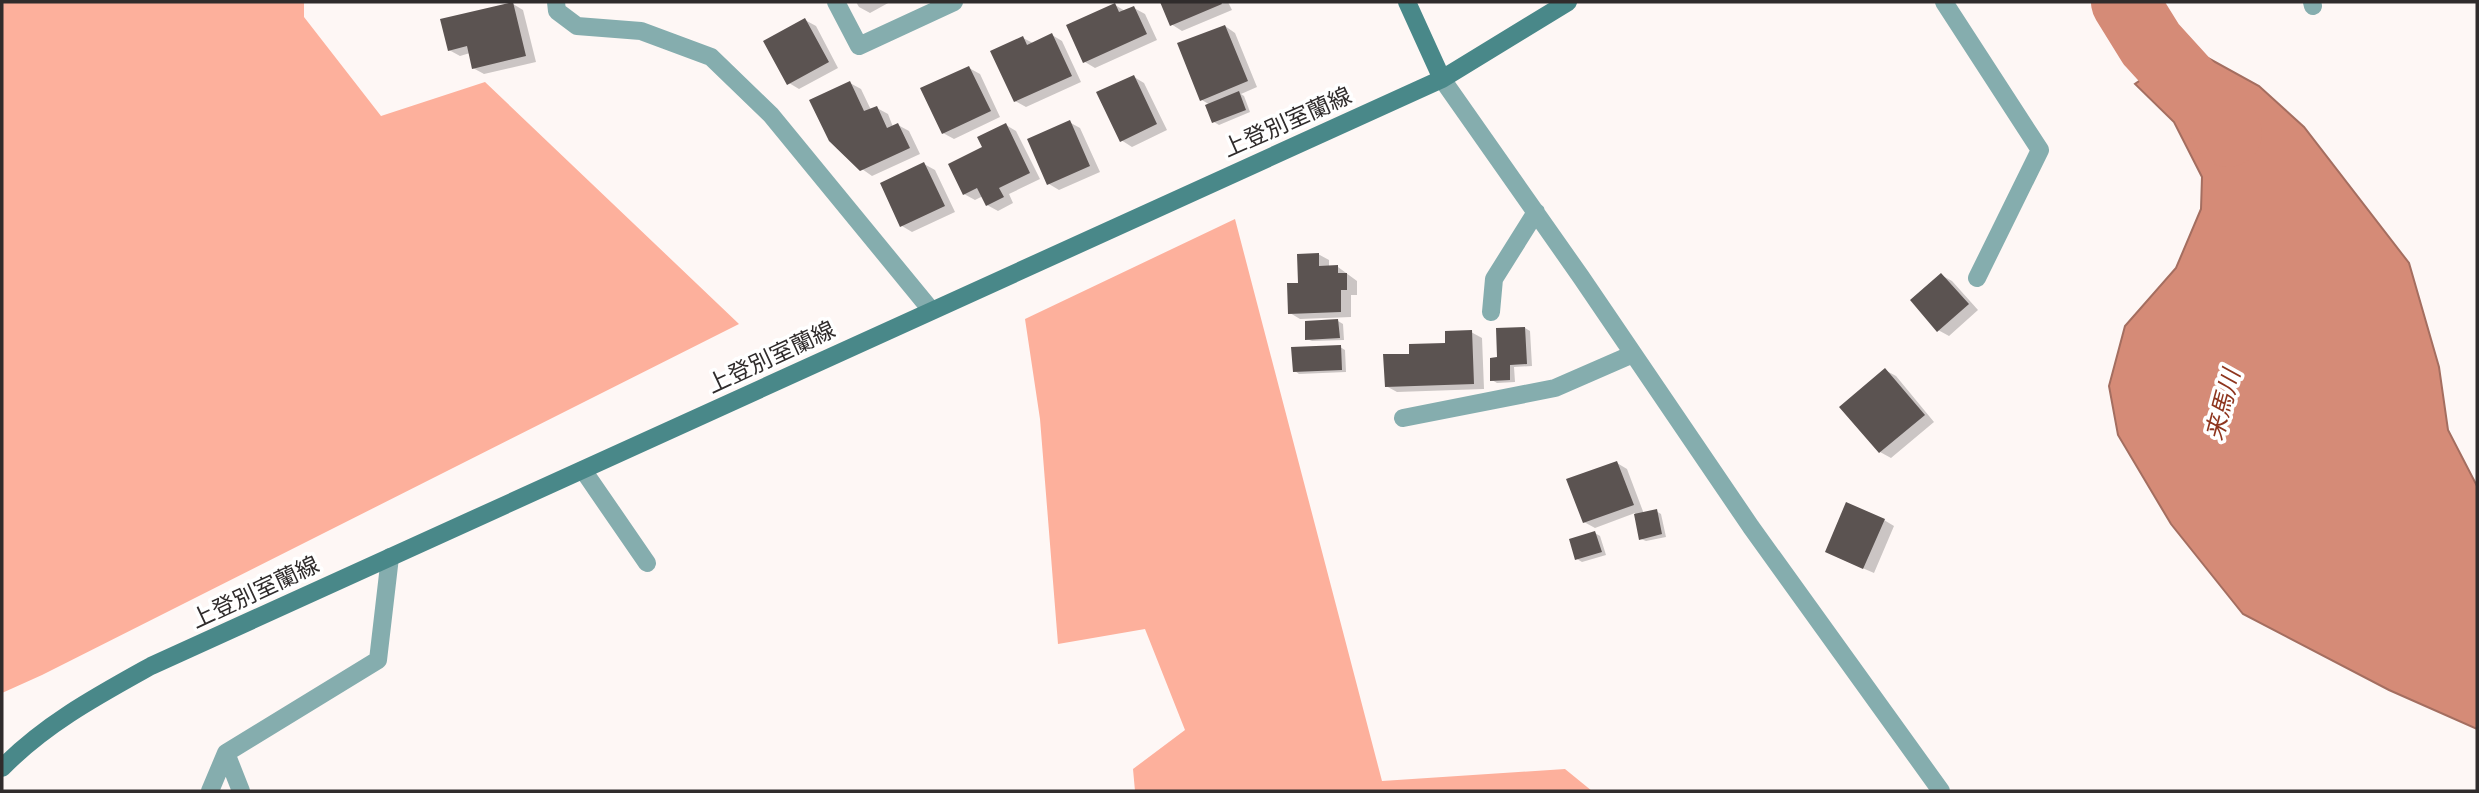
<svg xmlns="http://www.w3.org/2000/svg" width="2479" height="793" font-family="'Source Serif 4','Noto Sans JP',serif">
	<style>
		.forest { fill: #fdb09c }
		.water { fill: #d58b77; stroke: #a46e60; stroke-width: 2 }
		.shadow { fill: #0003 }
		.lines { fill: none; stroke-linecap: round; stroke-linejoin: round }
		.river { stroke: #d58b77; stroke-width: 68 }
		.building { fill: #5b5351 }
		.lane { stroke: #85adae; stroke-width: 18 }
		.street { stroke: #85adae; stroke-width: 18 }
		.secondary { stroke: #498889; stroke-width: 18 }
		.labels { text-anchor: middle; stroke-width: 7; stroke-linejoin: round; paint-order: stroke }
		.street-label { font-size: 23px; fill: #302c2c; stroke: #fff }
		.water-label { font-size: 24px; font-style: italic; fill: #8e351e; stroke: #fff }
	</style>
	<rect width="100%" height="100%" fill="#fef7f5"/>
	<!-- forest -->
	<path class="forest" d="M2 2H304V17L381 116 485 82 739 324 42 675 2 693Z
		M1235 219 1382 781 1565 769 1592 791H1135L1133 769 1185 730 1145 629 1058 644 1040 419 1025 319Z"/>
	<!-- water -->
	<path class="water" d="M2188 47 2259 86 2304 127 2409 263 2439 367 2448 430 2477 486V729L2389 690 2243 614 2171 524 2118 435 2109 386 2125 326 2176 268 2201 209 2202 177 2174 122 2135 84Z"/>
	<!-- shadow -->
	<path class="shadow" d="M856 2H890L870 13 859 7Z
		M1162 2H1228L1232 10 1182 31 1171 24Z
		M513 4 523 10 536 62 484 74 473 68 470 53 460 56 449 50Z
		M1115 5 1125 11 1134 8 1145 14 1157 40 1095 68 1085 62Z
		M805 20 816 26 838 68 799 89 789 83Z
		M1225 26 1235 33 1257 87 1241 94 1244 96 1250 112 1219 125 1214 122 1210 105 1202 100Z
		M1052 35 1062 41 1081 82 1026 107 1015 101 1023 38 1033 43Z
		M969 68 980 74 1000 117 954 139 943 133Z
		M1134 77 1144 83 1167 130 1132 147 1121 140Z
		M850 83 861 89 871 110 877 108 888 114 893 127 898 125 909 131 920 154 872 176 862 169Z
		M1069 122 1080 128 1100 172 1059 190 1049 184Z
		M1006 125 1016 131 1040 179 1009 194 1013 203 998 211 987 205 983 196 975 200 964 194 985 147Z
		M924 164 935 170 955 212 912 232 902 226Z
		M1318 254 1329 260V267H1338L1357 281V295H1351V317L1300 319 1290 313 1300 284Z
		M1941 275 1952 281 1978 310 1949 336 1938 330Z
		M1338 321 1343 324 1344 340 1312 341 1307 339Z
		M1525 328 1530 331 1532 366 1514 367 1515 382 1497 383 1492 380 1499 359Z
		M1471 332 1482 338 1484 389 1397 392 1386 386 1411 356 1447 344Z
		M1340 347 1345 350 1346 372 1299 374 1295 371Z
		M1885 370 1896 376 1934 422 1891 458 1880 452Z
		M1617 463 1627 469 1644 514 1656 511 1661 514 1666 537 1646 541 1641 539 1635 513 1595 528 1584 522Z
		M1884 520 1894 526 1874 573 1837 557Z
		M1595 533 1600 536 1606 555 1582 562 1577 559Z"/>
	<g class="lines">
		<!-- river -->
		<path class="river" d="M2125 2 2151 44 2221 121 2228 133"/>
	</g>
	<!-- building -->
	<path class="building" d="M513 2 526 56 472 69 467 46 448 51 440 19Z
		M1160 2H1221L1222 4 1170 26Z
		M1115 3 1119 12 1134 6 1147 34 1083 63 1066 25Z
		M805 18 829 62 787 85 763 41Z
		M1225 25 1248 81 1200 101 1177 43Z
		M1052 33 1072 76 1014 102 990 51 1023 36 1027 45Z
		M969 66 991 111 942 134 920 88Z
		M1134 75 1157 124 1120 142 1096 92Z
		M850 81 864 111 877 106 887 128 898 123 910 148 860 171 829 141 809 100Z
		M1239 91 1246 110 1212 123 1205 105Z
		M1070 120 1090 166 1047 185 1027 139Z
		M1006 123 1030 173 999 188 1004 197 986 206 977 188 963 195 948 164 982 147 977 137Z
		M924 162 945 206 900 227 880 183Z
		M1319 253V266L1338 265V273H1347V290H1341V312L1288 314 1287 283H1298L1297 254Z
		M1941 273 1969 304 1937 332 1910 300Z
		M1338 319 1340 338 1305 340V321Z
		M1525 327 1527 364 1510 365V380L1490 381V358L1497 357 1496 328Z
		M1472 330 1474 384 1385 387 1383 354H1409V344L1445 343V331Z
		M1341 345 1342 370 1293 372 1291 347Z
		M1885 368 1925 415 1879 453 1839 407Z
		M1617 461 1634 505 1583 523 1566 479Z
		M1846 502 1885 519 1863 569 1825 552Z
		M1657 509 1662 534 1639 540 1634 514Z
		M1595 531 1602 552 1575 560 1569 539Z"/>
	<g class="lines">
		<!-- lane -->
		<path class="lane" d="M556 2 557 11 577 26 641 31 711 57 771 115 931 310
			M1944 2 2040 150 1977 278
			M2312 2 2313 6
			M583 470 647 563"/>
		<!-- street -->
		<path class="street" d="M836 2 859 46 954 2
			M1442 79 1581 277 1751 527 1941 791
			M1491 312 1494 279 1536 212
			M1403 418 1555 388 1633 354
			M226 753 241 791
			M210 791 226 753 378 660 390 557"/>
		<!-- secondary -->
		<path class="secondary" d="M1407 2 1442 79
			M2 768C45 724 97 696 151 666L1442 79 1568 2"/>
	</g>
	<g class="labels">
		<!-- street labels -->
		<g class="street-label">
			<text transform="translate(1287 122) rotate(-24)" y="8">上登別室蘭線</text>
			<text transform="translate(771 357) rotate(-25)" y="8">上登別室蘭線</text>
			<text transform="translate(255 592) rotate(-25)" y="8">上登別室蘭線</text>
		</g>
		<!-- water labels -->
		<g class="water-label">
			<text transform="translate(2223 405) rotate(-75)" y="8">来馬川</text>
		</g>
	</g>
	<!-- border -->
	<rect width="2479" height="793" fill="none" stroke="#302c2c" stroke-width="7"/>
</svg>
